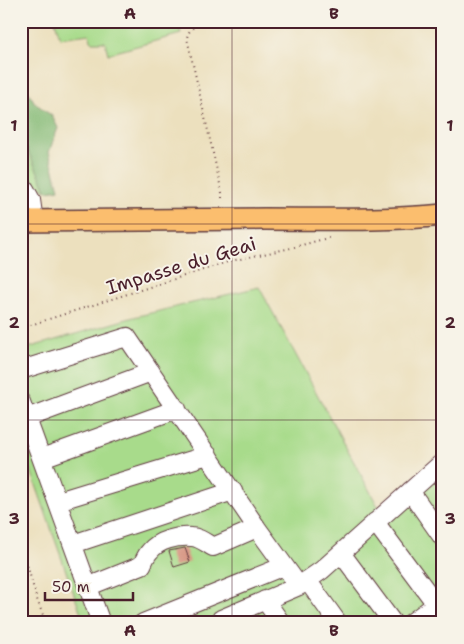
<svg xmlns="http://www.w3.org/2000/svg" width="464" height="644" font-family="'Shantell Sans',sans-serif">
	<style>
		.green { fill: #a8db8b; stroke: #797d5b }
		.forest { fill: #86bb77; stroke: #686d51 }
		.building { fill: #d69380 }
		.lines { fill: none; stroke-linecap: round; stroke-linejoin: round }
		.minor-casing { stroke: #623c41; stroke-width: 20 }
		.major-casing { stroke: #623c41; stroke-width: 24 }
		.path { stroke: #623c41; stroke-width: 2; stroke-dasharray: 1 4; stroke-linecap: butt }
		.minor { stroke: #fff; stroke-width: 18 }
		.major { stroke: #fbbe6e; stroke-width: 21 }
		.grid { fill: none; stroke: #4a1f2b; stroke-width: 1; stroke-opacity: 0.55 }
		.labels { text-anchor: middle; stroke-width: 4; stroke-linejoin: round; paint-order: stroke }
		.street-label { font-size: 19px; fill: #4a1f2b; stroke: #f7f3e8 }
		.neatline { fill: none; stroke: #4a1f2b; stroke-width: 2 }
		.grid-label { font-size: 16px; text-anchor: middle; font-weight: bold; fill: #4a1f2b }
	</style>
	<rect width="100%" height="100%" fill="#f7f3e8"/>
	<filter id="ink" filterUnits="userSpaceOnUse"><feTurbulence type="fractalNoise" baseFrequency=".02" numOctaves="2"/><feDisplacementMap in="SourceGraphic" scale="10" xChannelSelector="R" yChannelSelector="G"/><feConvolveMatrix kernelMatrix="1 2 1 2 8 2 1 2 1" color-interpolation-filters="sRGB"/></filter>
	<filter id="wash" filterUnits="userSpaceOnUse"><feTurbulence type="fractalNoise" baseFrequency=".0096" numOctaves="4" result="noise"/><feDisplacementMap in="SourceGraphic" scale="20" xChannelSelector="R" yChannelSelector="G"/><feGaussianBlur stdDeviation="1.12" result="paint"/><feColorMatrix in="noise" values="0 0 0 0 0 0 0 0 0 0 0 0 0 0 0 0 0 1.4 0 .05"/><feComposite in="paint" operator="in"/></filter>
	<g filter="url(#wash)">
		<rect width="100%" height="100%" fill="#ece0be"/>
		<!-- green -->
		<path class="green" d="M55 21H178L181 34 108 54 105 42H92L89 34 60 38Z
			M21 137 47 191 21 174Z
			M259 287 380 510 443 455V623H84L21 442V350L134 317Z"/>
		<!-- forest -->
		<path class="forest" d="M21 80 35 103 52 116 58 128 49 152 59 189 47 191 21 137Z"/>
		<g id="blocks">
			<!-- building -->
			<path class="building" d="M185 548 190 562 174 567 169 551Z"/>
		</g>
	</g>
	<g filter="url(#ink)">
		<use href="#blocks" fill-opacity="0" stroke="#623c41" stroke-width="1"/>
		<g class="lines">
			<!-- minor casing -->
			<g class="minor-casing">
				<path id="minor" d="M21 188 25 189 31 200 34 221
					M21 370 127 337 257 528 299 586 221 619
					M21 402 101 623
					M27 418 151 372
					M42 458 177 409
					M410 491 443 538
					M58 501 208 455
					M375 522 436 604
					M73 544 233 491
					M341 553 393 623
					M307 580 338 623
					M299 586 322 570 443 462
					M87 587 142 565C144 561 146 555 150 551 159 540 176 536 191 537 199 537 206 543 213 547L257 528
					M265 600 281 623
					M143 623 284 566
					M411 623 443 599"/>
			</g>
			<!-- major casing -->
			<g class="major-casing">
				<path id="major" d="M21 221C102 221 183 219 264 219 324 219 383 221 443 215"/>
			</g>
			<!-- path -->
			<path class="path" d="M222 21C207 24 190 22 187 38L222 193V202
				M21 328 231 261 291 248 331 237
				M21 547C31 572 34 599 47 623"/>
			<!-- minor -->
			<use href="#minor" class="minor"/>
			<!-- major -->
			<use href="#major" class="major"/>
		</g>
	</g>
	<!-- grid -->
	<path class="grid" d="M232 21V623M21 224H443M21 420H443"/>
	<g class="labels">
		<!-- street labels -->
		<g class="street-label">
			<text transform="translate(181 265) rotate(-17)" y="7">Impasse du Geai</text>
		</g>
	</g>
	<!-- margin -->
	<rect width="464" height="644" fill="none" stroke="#f7f3e8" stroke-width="55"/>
	<!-- scale -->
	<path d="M45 592v8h88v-8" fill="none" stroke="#4a1f2b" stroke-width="2.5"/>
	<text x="52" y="592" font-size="15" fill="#4a1f2b" stroke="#f7f3e8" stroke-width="4" paint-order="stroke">50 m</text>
	<rect x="28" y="28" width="408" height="588" class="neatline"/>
	<g class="grid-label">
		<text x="130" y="19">A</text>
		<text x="334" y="19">B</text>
		<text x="14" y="131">1</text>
		<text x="450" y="131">1</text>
		<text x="14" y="328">2</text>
		<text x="450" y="328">2</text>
		<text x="14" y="524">3</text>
		<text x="450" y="524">3</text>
		<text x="130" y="636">A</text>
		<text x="334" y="636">B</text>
	</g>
</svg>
